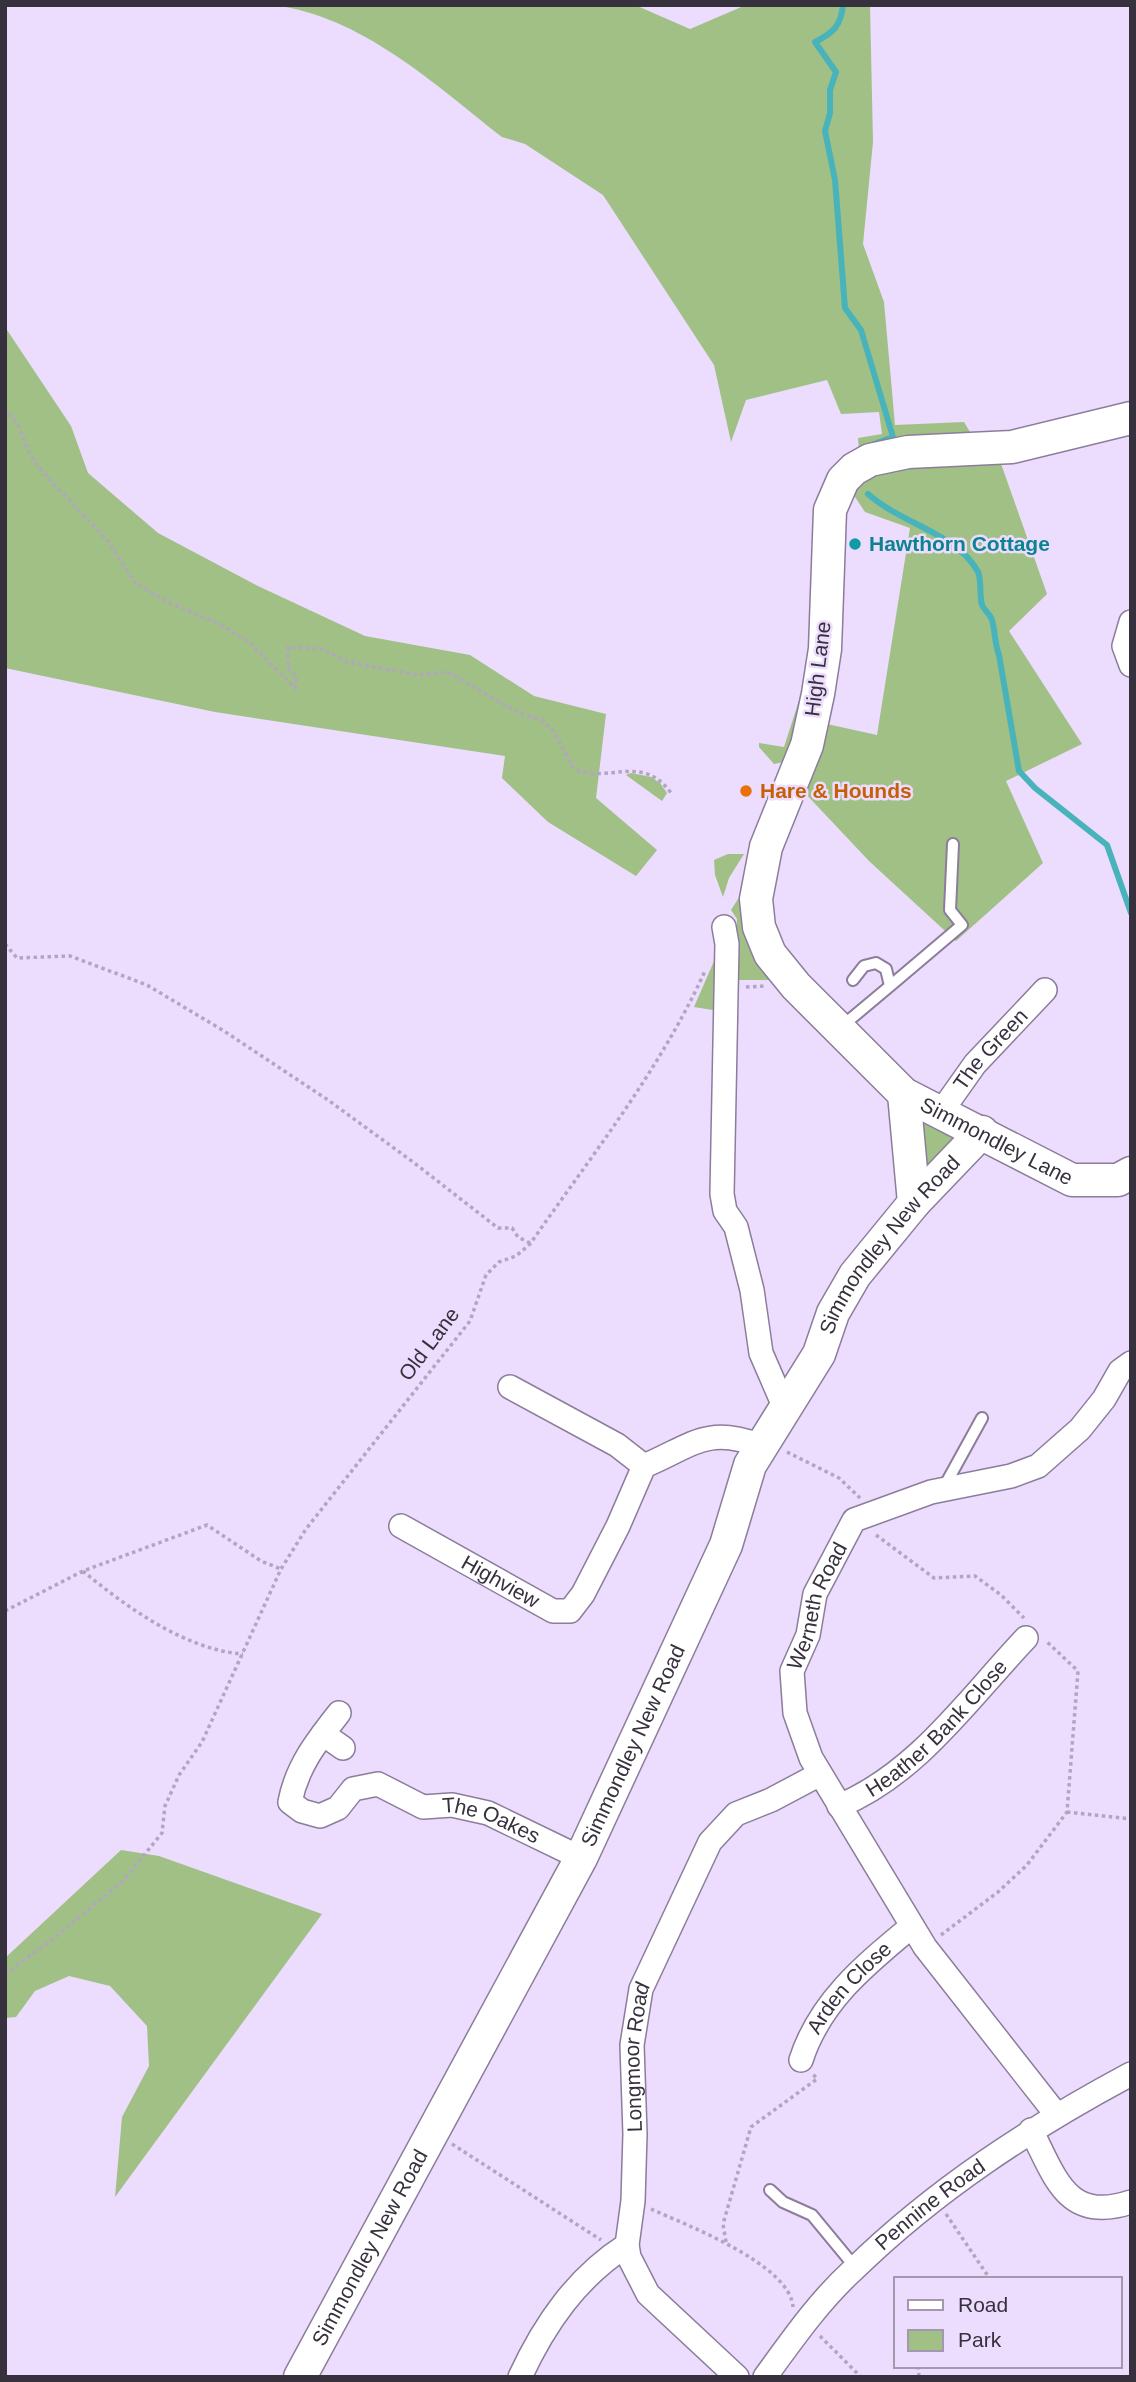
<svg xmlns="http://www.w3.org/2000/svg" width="1136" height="2382" font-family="Helvetica,sans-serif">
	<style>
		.green { fill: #a0c086 }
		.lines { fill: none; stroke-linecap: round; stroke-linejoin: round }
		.stream { stroke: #48b3ba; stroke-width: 6 }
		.lane-casing { stroke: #8b7d9b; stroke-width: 14 }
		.street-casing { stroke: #8b7d9b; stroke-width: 26 }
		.secondary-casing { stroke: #8b7d9b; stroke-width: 35 }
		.path { stroke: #b2a5bf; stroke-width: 3.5; stroke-dasharray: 3.5 3.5; stroke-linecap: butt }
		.lane { stroke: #fff; stroke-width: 10 }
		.street { stroke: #fff; stroke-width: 23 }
		.secondary { stroke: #fff; stroke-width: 32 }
		.culture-dot { fill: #0f9aa8; stroke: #ecdcfd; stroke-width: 2.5 }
		.food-dot { fill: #e8710a; stroke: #ecdcfd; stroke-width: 2.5 }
		.labels { text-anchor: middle; stroke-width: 5; stroke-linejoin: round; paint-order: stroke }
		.culture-label { font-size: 21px; font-weight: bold; fill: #0d838f; stroke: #ecdcfd; text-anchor: start }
		.street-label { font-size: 21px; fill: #37313e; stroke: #ecdcfd }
		.food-label { font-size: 21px; font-weight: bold; fill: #c56008; stroke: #ecdcfd; text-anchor: start }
	</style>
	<rect width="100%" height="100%" fill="#ecdcfd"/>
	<!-- green -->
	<path class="green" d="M273 5H635L690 29 746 5H870L873 142 863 244 884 302 895 425 964 422 973 437 859 451 858 438 882 434 879 412 841 414 827 380 746 400 731 442 714 365 603 195 525 144 502 137C434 84 362 16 273 5Z
		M5 327 71 426 88 473 158 533 258 586 365 636 470 655 534 696 606 714 596 798 657 850 636 876 548 822 502 778 505 756 215 712 5 668Z
		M999 458 1047 594 1009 631 1082 744 1006 781 1043 863 956 941 869 861 804 792 827 724 877 735 910 528 865 512 849 488 878 466Z
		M804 685 812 687 784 762 774 764 759 747V743L784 747Z
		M631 773 651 777 660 783 667 793 662 801 626 775Z
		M728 854H744L729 878 723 897 715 875 714 860Z
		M750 880 784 980H735L737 919 731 910Z
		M721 945 719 1011 694 1007Z
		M917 1114 957 1133V1143L925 1174Z
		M121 1850 159 1856 322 1914 115 2197 122 2117 149 2066 147 2026 110 1986 69 1976 35 1991 16 2017 5 2018V1958Z"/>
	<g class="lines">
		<!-- stream -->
		<path class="stream" d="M843 5C841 26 833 33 815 42L836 72 830 90V113L825 131 835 180 845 308 861 330 893 437 874 444
			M868 494C903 525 957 533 978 572 982 581 979 594 982 605 984 610 989 613 991 618 995 624 994 643 999 655L1019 771 1035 788 1107 845 1131 913"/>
		<!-- lane casing -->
		<g class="lane-casing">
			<path id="lane" d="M890 986 962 925 950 910 953 844
				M841 1027 890 986 886 969 876 963 864 966 853 980
				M944 1487 982 1418
				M770 2190 783 2202 812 2215 855 2267"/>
		</g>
		<!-- street casing -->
		<g class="street-casing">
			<g id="street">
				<path d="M1131 622 1124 646 1131 665"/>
				<path d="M724 927 727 944 722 1194 725 1211 736 1227 752 1290 761 1353 784 1406"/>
				<path id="s1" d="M941 1112 975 1064 1045 990"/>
				<path d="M510 1387 617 1445 644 1466"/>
				<path id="s2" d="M401 1526 553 1611H570L583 1594 618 1526 644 1466C692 1446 706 1425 761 1446"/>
				<path id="s3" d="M339 1713C317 1741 297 1766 290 1802L302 1811 320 1816 338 1808 353 1789 378 1784 423 1807 452 1805 488 1813 581 1858"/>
				<path d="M323 1734 343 1748"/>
				<path id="s4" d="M839 1806C917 1774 969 1698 1026 1638"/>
				<path id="s5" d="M801 2060C820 2001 865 1965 912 1926"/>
				<path id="s6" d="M1056 2114 925 1947 811 1758 795 1713 792 1671 808 1635 815 1594 854 1520 931 1492 1011 1476 1038 1466 1080 1429 1104 1399 1120 1371 1131 1363"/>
				<path d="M1031 2130C1056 2179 1067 2223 1131 2202"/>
				<path d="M520 2377C545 2323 577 2277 627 2245"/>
				<path id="s7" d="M737 2377 648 2294 629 2257 627 2245 633 2201 635 2134 632 2045 641 1989 710 1842 736 1814 771 1800 820 1774"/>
				<path id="s8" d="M765 2377C792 2340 819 2301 853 2270 935 2190 1030 2128 1131 2074"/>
			</g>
		</g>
		<!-- secondary casing -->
		<g class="secondary-casing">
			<g id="secondary">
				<path id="s9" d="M1131 418 1012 447 908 452 870 460 854 469 843 480 830 510 825 649 818 694 807 745 766 847 756 899 759 927 770 954 796 986 904 1094 1072 1180H1118L1131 1173"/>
				<path d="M904 1094 914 1203"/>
				<path id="s10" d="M300 2377 581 1858 726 1545 750 1465 819 1354 833 1313 855 1275 914 1203 982 1132"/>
			</g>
		</g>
		<!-- path -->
		<path class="path" d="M5 408 19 427 30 455 48 478 108 541 135 583 172 604 222 625 250 643 295 688 297 677 288 668V647L322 649 347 662 418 675 448 672 519 713 544 721 555 734 574 769C609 784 642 753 671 793
			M5 944 17 958 70 956 147 985 224 1031 328 1100 413 1162 498 1228H512L518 1237 530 1243
			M746 987 766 986
			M787 1452 839 1478 860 1498
			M876 1535 934 1578 975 1576 1001 1595 1024 1618
			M83 1571C126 1607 186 1650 243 1654
			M5 1611 83 1571 207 1525 261 1561 281 1569
			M1067 1812 1131 1819
			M941 1935 998 1892 1027 1865 1067 1812 1078 1671 1046 1641
			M5 1974 53 1939 123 1881 162 1833 165 1806 179 1775 202 1742 281 1569 306 1529 470 1321 486 1275 499 1262 516 1256 530 1244C592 1155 660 1070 705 971
			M452 2144 601 2240
			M651 2209C686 2225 790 2264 793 2307
			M946 2214 988 2276 985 2279
			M726 2242 723 2224 751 2127 817 2079 813 2074
			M820 2336 861 2377
			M918 2366 919 2377"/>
		<!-- lane -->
		<use href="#lane" class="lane"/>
		<!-- street -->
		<use href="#street" class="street"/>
		<!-- secondary -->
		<use href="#secondary" class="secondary"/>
	</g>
	<!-- markers -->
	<circle class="culture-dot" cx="855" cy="544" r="7"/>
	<circle class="food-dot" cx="746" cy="791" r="7"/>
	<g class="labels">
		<!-- culture labels -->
		<g class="culture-label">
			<text x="869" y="551">Hawthorn Cottage</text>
		</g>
		<!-- street labels -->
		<g class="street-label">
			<text transform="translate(818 669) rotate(-83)" y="7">High Lane</text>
			<text dy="7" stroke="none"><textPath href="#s1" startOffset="80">The Green</textPath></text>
			<text dy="7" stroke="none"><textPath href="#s9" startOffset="1087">Simmondley Lane</textPath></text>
			<text dy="7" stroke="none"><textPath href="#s10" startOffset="1281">Simmondley New Road</textPath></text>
			<text transform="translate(429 1344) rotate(-53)" y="7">Old Lane</text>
			<text dy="7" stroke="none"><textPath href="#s2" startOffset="114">Highview</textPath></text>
			<text dy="7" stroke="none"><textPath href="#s6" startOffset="593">Werneth Road</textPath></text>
			<text dy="7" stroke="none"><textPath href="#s4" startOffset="126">Heather Bank Close</textPath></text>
			<text dy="7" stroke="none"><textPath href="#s10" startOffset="714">Simmondley New Road</textPath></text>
			<text dy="7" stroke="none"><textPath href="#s3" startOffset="327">The Oakes</textPath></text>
			<text dy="7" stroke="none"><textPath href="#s5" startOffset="88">Arden Close</textPath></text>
			<text dy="7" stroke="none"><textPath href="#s7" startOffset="364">Longmoor Road</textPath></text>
			<text dy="7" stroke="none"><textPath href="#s8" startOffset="240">Pennine Road</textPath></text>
			<text dy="7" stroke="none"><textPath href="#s10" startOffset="147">Simmondley New Road</textPath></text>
		</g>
		<!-- food labels -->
		<g class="food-label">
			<text x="760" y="798">Hare &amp; Hounds</text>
		</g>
	</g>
	<!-- border -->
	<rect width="1136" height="2382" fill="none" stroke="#37313e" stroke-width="14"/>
	<!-- legend -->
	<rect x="894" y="2277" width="228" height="91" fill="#ecdcfd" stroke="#a498b1" stroke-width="2"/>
	<rect x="908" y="2300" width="35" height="10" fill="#ffffff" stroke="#a498b1" stroke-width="2"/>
	<text x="958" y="2312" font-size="21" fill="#37313e">Road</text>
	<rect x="908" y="2330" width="35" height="21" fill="#a0c086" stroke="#a498b1" stroke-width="2"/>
	<text x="958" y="2347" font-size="21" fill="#37313e">Park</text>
</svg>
